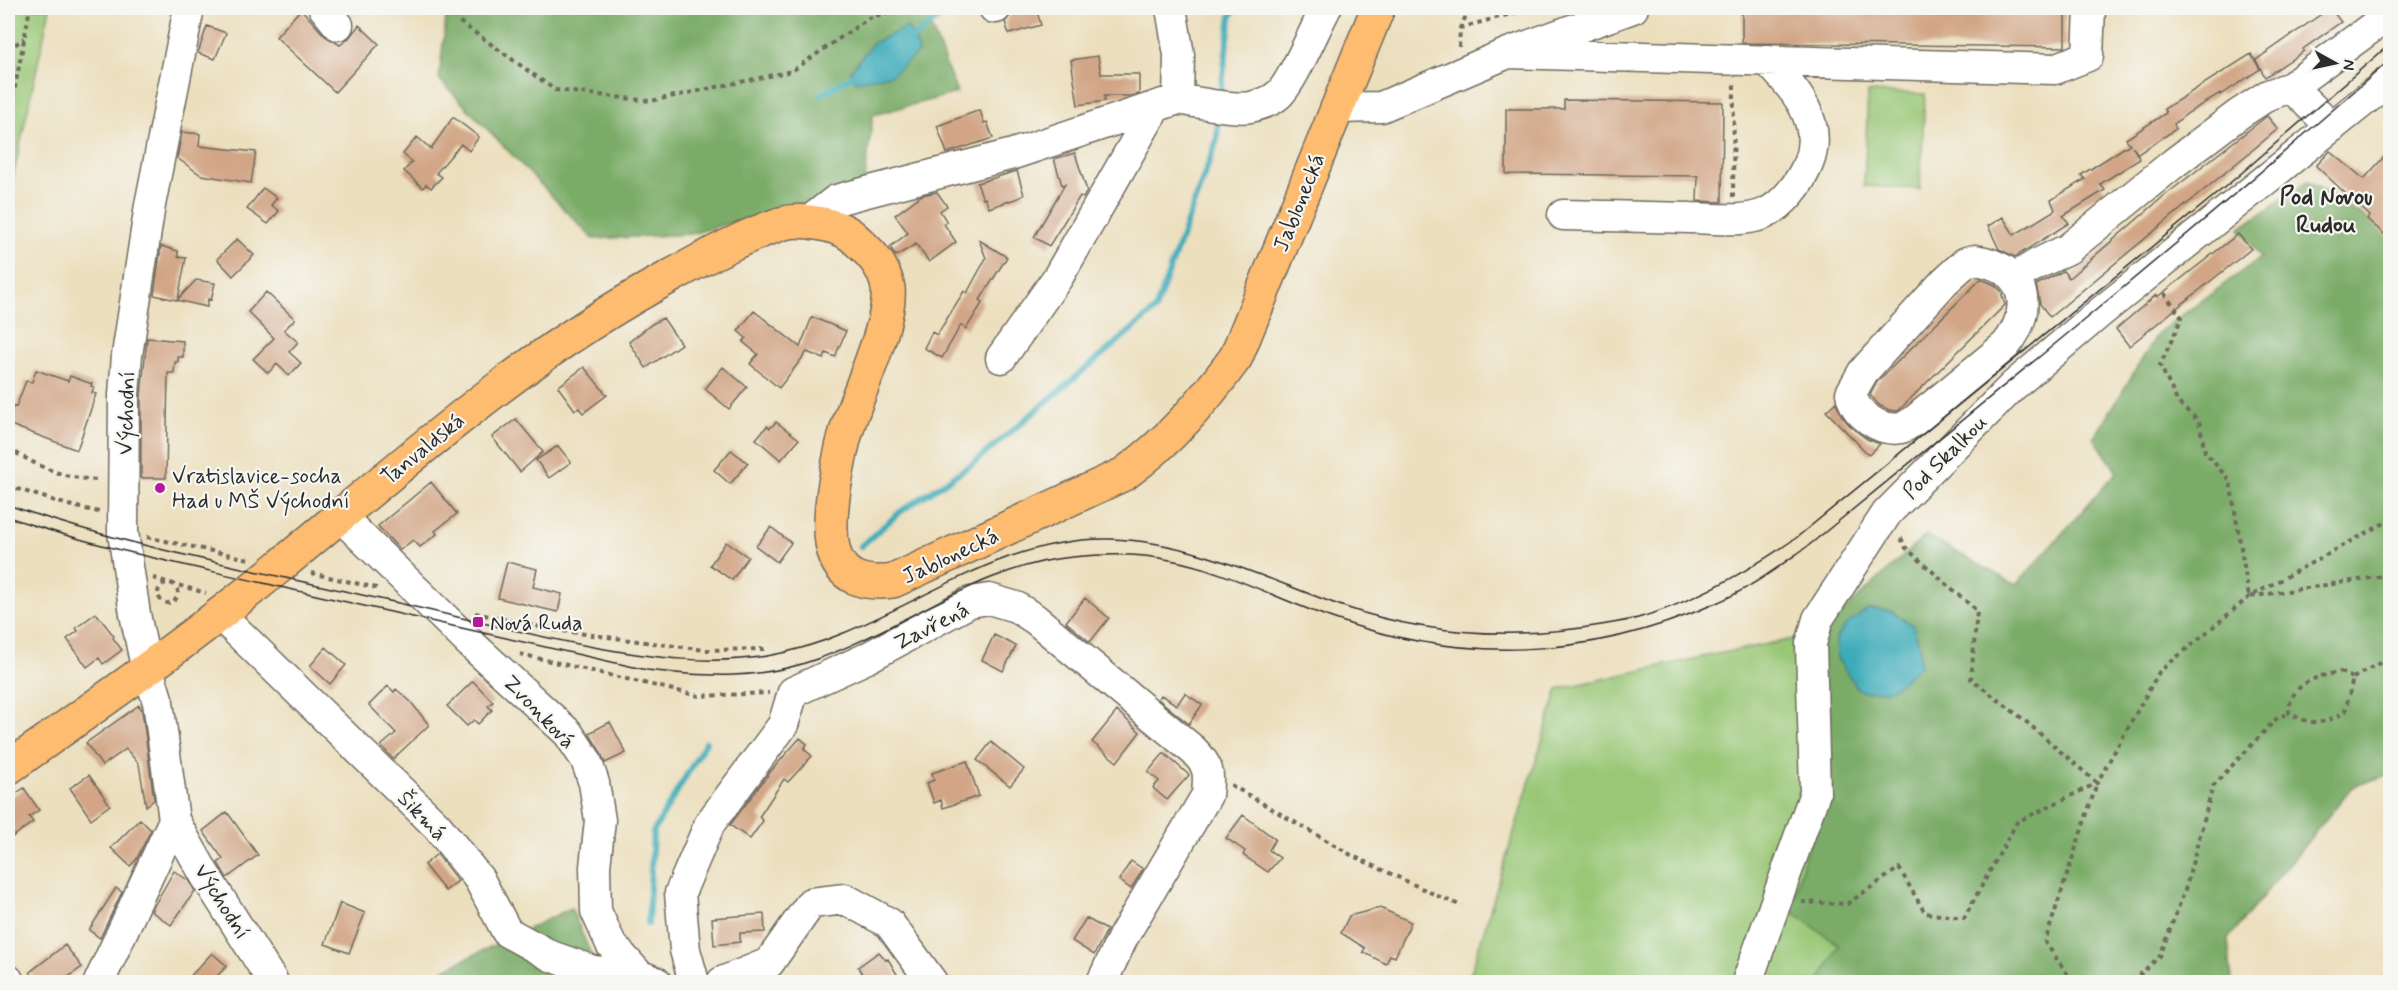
<svg xmlns="http://www.w3.org/2000/svg" width="2398" height="990" font-family="Mynerve,sans-serif">
	<style>
		.green { fill: #99c776; stroke: #627950; stroke-width: 1.5 }
		.forest { fill: #7aac67; stroke: #526c49; stroke-width: 1.5 }
		.water { fill: #3dacba; stroke: #346c72; stroke-width: 1.5 }
		.lines { fill: none; stroke-linecap: round; stroke-linejoin: round }
		.stream { stroke: #3dacba; stroke-width: 6 }
		.building { fill: #d1a585 }
		.minor-casing { stroke: #6f6a5e; stroke-width: 33 }
		.major-casing { stroke: #6f6a5e; stroke-width: 36 }
		.path { stroke: #6f6a5e; stroke-width: 4; stroke-dasharray: 4.5 4.5; stroke-linecap: butt }
		.minor { stroke: #fff; stroke-width: 30 }
		.major { stroke: #fdbc70; stroke-width: 33 }
		.tram { stroke: #2b2b2b; stroke-width: 1.5 }
		.poi-dot { fill: #b5179e; stroke: #f6f6f2; stroke-width: 2 }
		.labels { text-anchor: middle; stroke-width: 4.5; stroke-linejoin: round; paint-order: stroke }
		.street-label { font-size: 22px; fill: #2b2b2b; stroke: #f6f6f2 }
		.poi-label { font-size: 22px; fill: #2b2b2b; stroke: #f6f6f2; text-anchor: start }
		.neighbourhood-label { font-size: 24px; font-weight: bold; fill: #2b2b2b; stroke: #f6f6f2 }
	</style>
	<rect width="100%" height="100%" fill="#f6f6f2"/>
	<filter id="ink" filterUnits="userSpaceOnUse"><feTurbulence type="fractalNoise" baseFrequency=".0167" numOctaves="2"/><feDisplacementMap in="SourceGraphic" scale="12" xChannelSelector="R" yChannelSelector="G"/><feConvolveMatrix kernelMatrix="1 2 1 2 8 2 1 2 1" color-interpolation-filters="sRGB"/></filter>
	<filter id="wash" filterUnits="userSpaceOnUse"><feTurbulence type="fractalNoise" baseFrequency=".008" numOctaves="4" result="noise"/><feDisplacementMap in="SourceGraphic" scale="24" xChannelSelector="R" yChannelSelector="G"/><feGaussianBlur stdDeviation="1.35" result="paint"/><feColorMatrix in="noise" values="0 0 0 0 0 0 0 0 0 0 0 0 0 0 0 0 0 1.4 0 .05"/><feComposite in="paint" operator="in"/></filter>
	<g filter="url(#wash)">
		<rect width="100%" height="100%" fill="#ecdfbe"/>
		<!-- green -->
		<path class="green" d="M8 8H50L8 200Z
			M1868 92 1925 94 1920 189 1864 186Z
			M1819 634 1839 945 1819 982H1782L1765 967 1758 982H1468L1558 689 1702 657Z"/>
		<!-- forest -->
		<path class="forest" d="M447 8H955L930 24 957 93 873 115 864 186 691 234 593 239 439 79Z
			M2308 181 2390 234V774L2352 787 2228 939 2232 982H1819L1839 945 1790 910 1822 798 1819 634 1926 535 2016 585 2117 472 2094 438 2158 333 2261 257 2239 229Z
			M571 908 603 982H426L447 968Z"/>
		<!-- water -->
		<path class="water" d="M907 27 915 38 919 52 891 75 856 81 850 71 873 43Z
			M1868 609 1890 611 1913 625 1920 647V666L1891 690 1864 692 1857 688 1837 658 1836 638 1846 625Z"/>
		<g class="lines">
			<!-- stream -->
			<path class="stream" d="M908 42 951 8
				M820 95 859 72
				M1220 98 1231 16 1236 8
				M861 546 900 512 975 462 1155 310 1217 140 1218 120
				M648 924 653 832 706 742"/>
		</g>
		<g id="blocks">
			<!-- building -->
			<path class="building" d="M1030 8H1036L1041 25 1009 34 1005 22 1012 13Z
				M1742 8H2065V47L1742 43Z
				M2330 8 2341 22 2303 49 2304 51 2265 77 2256 60Z
				M301 9 325 36 340 45 349 38 359 25 379 44 335 92 276 37Z
				M207 26 226 33 215 59 198 53Z
				M2251 54 2260 69 2221 95 2220 93 2188 113 2174 124 2176 129 2138 154 2132 146 2140 159 2100 184 2105 190 2063 216 2069 223 2015 257 1999 249 1988 226 2003 217 2014 235 2055 210 2051 200 2085 179 2081 175 2130 144 2126 139 2166 113 2164 109Z
				M1098 56 1101 74H1139V94L1132 96H1104L1105 101 1078 105 1071 60Z
				M1564 100 1723 102 1722 202 1697 201 1698 176 1506 174V109H1564Z
				M980 110 984 123 987 122 993 138 947 153 937 126Z
				M2267 116 2278 129 2050 317 2040 304 2036 285 2063 271 2069 278 2164 196Z
				M453 117 479 137 469 151 461 144 436 173 442 177 431 188 426 184 423 188 404 171 412 162 403 154 417 137 431 149Z
				M182 132 200 134 199 146 256 152 251 183 201 175 177 158Z
				M2391 149V240L2367 219 2370 216 2316 166 2330 151 2364 179Z
				M1075 153 1087 191 1083 198 1080 196 1049 246 1034 237 1065 184 1062 185 1054 159Z
				M1017 171 1024 195 1018 198 989 208 985 198 983 199 977 183Z
				M263 188 277 198 271 205 279 211 268 224 247 209Z
				M937 192 947 206 940 211 947 222 944 224 956 242 929 262 916 244 896 256 890 247 908 233 895 215 922 195Z
				M2238 234 2251 249 2129 346 2116 329 2156 295 2157 297 2177 282Z
				M237 239 254 255 233 276 217 259Z
				M979 240 1007 257 980 300 983 302 966 329 961 325 942 358 924 348 932 332 937 335 964 291 967 293 986 258Z
				M161 246 178 251V257L186 258 178 299 196 280 215 283 211 300 208 299 207 307 154 295Z
				M1981 279 1995 285 2001 291 2005 305 1898 411 1889 410 1879 405 1870 395 1877 382Z
				M266 292 295 319 284 330 298 342 289 352 301 363 289 376 277 364 268 373 253 359 274 338 248 312Z
				M754 311 800 347 812 317 846 331 835 357 826 353 824 359 807 352 779 388 750 364 758 354 743 342 746 338 738 331Z
				M663 318 681 344 646 368 629 342 652 324Z
				M147 338 183 341V357H178V362H175L174 373H168L166 478H141V396Z
				M584 367 607 395 583 413 579 408 575 410 558 387Z
				M723 367 747 387 729 409 705 389Z
				M36 370 68 381 70 376 92 384 91 386 94 387 92 393 96 394 77 450 8 424 13 406 16 407 26 381 32 382Z
				M1836 402 1842 416 1851 427 1867 439 1880 444 1869 455 1826 411Z
				M516 419 543 452 520 472 492 437Z
				M776 422 799 439 781 460 756 439 767 426 770 428Z
				M558 446 571 462 549 478 536 460Z
				M731 450 748 463 730 484 714 470Z
				M431 482 457 514 435 531 437 534 420 547 413 540 400 550 378 526Z
				M771 527 791 543 777 562 756 546Z
				M726 542 748 557 732 580 710 565Z
				M507 562 537 569 533 587 562 594 558 612 498 598Z
				M1085 598 1109 618 1090 642 1066 622Z
				M96 613 114 636 113 638 122 650 103 664 99 658 87 667 67 639 78 631 76 628Z
				M994 635 1016 646 1003 671 982 660Z
				M326 647 346 665 330 684 310 666Z
				M473 681 493 702 488 706 492 710 478 724 474 720 467 726 447 706Z
				M388 686 394 692 396 689 410 701 429 725 393 759 381 746 396 733 369 705Z
				M1185 693 1202 705 1189 724 1158 699 1161 695 1177 705Z
				M139 705 142 710 154 800 146 806 139 764 126 749 102 766 86 743Z
				M1117 711 1140 732 1117 762 1092 742Z
				M610 722 626 753 605 763 600 751 589 733Z
				M800 738 807 744 804 749 812 756 788 782 784 779 759 817 763 821 750 839 730 825 770 772Z
				M991 742 1024 769 1010 786 977 760Z
				M1164 753 1189 775 1167 800 1153 788 1159 781 1148 772Z
				M967 761 979 796 943 808 941 800 934 803 927 783 934 780 932 773Z
				M89 775 110 805 91 819 70 788Z
				M24 788 39 810 29 817 33 822 8 840V799Z
				M227 812 258 855 227 878 218 863 223 859 203 831Z
				M1243 815 1275 839 1269 850 1280 858 1268 872 1243 855 1245 851 1226 838Z
				M140 819 151 830 136 860 130 866 111 848Z
				M437 854 458 881 445 891 424 865Z
				M1131 861 1143 869 1131 889 1119 880Z
				M174 871 189 881 195 891 171 925 151 911Z
				M116 888 122 892 100 938 89 930Z
				M340 903 365 913 349 953 325 944Z
				M1380 908 1411 922 1395 957 1390 955 1386 964 1363 952 1365 948 1341 933 1349 916Z
				M764 914 765 932 740 933V942L714 945 712 918Z
				M1086 918 1107 930 1094 955 1072 941Z
				M65 945 82 967 61 982H38L30 972Z
				M879 952 886 960 888 959 898 976 885 982H867L858 967Z
				M212 953 227 966 217 976 219 982H185Z"/>
		</g>
	</g>
	<g filter="url(#ink)">
		<use href="#blocks" fill-opacity="0" stroke="#6f6a5e" stroke-width="1.5"/>
		<g class="lines">
			<!-- minor casing -->
			<g class="minor-casing">
				<path id="minor" d="M189 8 150 205 127 355 124 395 123 532 135 614 144 657 158 702 174 820 205 875 273 982
					M324 8 338 25
					M994 8H996
					M1171 8 1179 55 1178 99
					M1508 53 2055 69 2088 56 2090 8
					M2291 87 2332 127
					M1336 108 1381 107 1508 53 1633 8
					M1563 215C1605 216 1648 217 1691 218 1713 218 1742 223 1764 214 1784 205 1800 183 1808 164 1825 122 1794 88 1767 60
					M808 222 836 200 1013 154 1178 99C1196 102 1233 110 1251 107 1259 105 1271 101 1277 96 1291 86 1316 26 1326 8
					M1975 260C2025 267 2036 307 2006 345L1914 421C1910 423 1905 427 1901 428 1879 432 1854 413 1851 393L1863 372 1945 281 1966 262Z
					M2014 278 2037 264 2068 249 2174 163 2239 114 2268 95 2291 87 2390 14
					M1001 358 1058 277 1156 106
					M339 515 470 643 568 733 586 760 594 783 600 820 595 867 596 911 611 944 639 975 656 982
					M219 614 437 826 479 879 507 932 551 956 593 971 639 975
					M8 980 9 982
					M99 982 174 820
					M694 982 685 950 680 893 710 823 783 725 793 692 865 659 970 602 989 599 1016 607 1035 619 1193 750C1210 767 1209 772 1207 795L1123 937 1102 982
					M722 982 769 963 811 903 845 899 889 923 932 982
					M1747 982 1815 793 1811 644 1818 619 1887 513 2013 386 2102 311 2390 80"/>
			</g>
			<!-- major casing -->
			<g class="major-casing">
				<path id="major" d="M8 768C100 703 193 638 280 566 406 462 528 352 673 275 708 256 745 235 784 223 801 218 839 225 852 236 869 251 884 265 888 288 892 322 858 391 848 426 841 446 838 468 834 489 827 539 826 590 893 581L1124 474C1169 442 1204 401 1236 357L1378 8"/>
			</g>
			<!-- path -->
			<path class="path" d="M448 8 460 22 555 90 651 101 792 71 869 18 903 8
				M8 12 14 8
				M1460 28 1532 8
				M1459 47 1460 28 1470 8
				M8 50 24 38
				M8 124 30 8
				M1733 197 1734 84
				M2164 293 2182 318 2160 365 2178 403 2199 421 2205 452 2230 481 2249 597 2390 575
				M8 448C37 466 64 479 99 480
				M8 486 68 505 99 512
				M147 537 249 559
				M1901 538 1906 548 1977 611 1971 679 2023 719 2097 783 2045 942 2073 982
				M311 573 377 588
				M153 578 206 593
				M158 593a10 10 0 1 1 20 0a10 10 0 1 1-20 0Z
				M475 613 555 630 705 650 766 649
				M520 654 699 696 769 693
				M2340 672 2353 678 2345 712C2322 726 2311 725 2289 713 2289 684 2316 676 2340 672Z
				M2353 678 2390 657
				M1231 785 1353 856 1438 896 1462 906
				M1802 902 1847 904 1899 868 1925 913 1964 918 2017 822 2097 783 2159 672 2249 597 2390 520
				M2132 982 2160 956 2186 887 2213 786 2276 719 2289 713"/>
			<!-- minor -->
			<use href="#minor" class="minor"/>
			<!-- major -->
			<use href="#major" class="major"/>
			<!-- tram -->
			<path class="tram" d="M8 505C128 547 255 570 380 599 453 615 526 635 599 648 655 658 710 665 767 656 887 636 984 536 1110 539 1193 541 1265 579 1342 606 1426 635 1513 640 1601 625 1613 623 1626 621 1638 618 1694 602 1748 571 1796 538L2237 177 2390 44
				M8 517C95 547 186 565 276 586 400 614 523 642 647 670 707 677 760 680 817 659 899 630 985 564 1073 557 1105 554 1138 553 1170 560 1225 570 1279 600 1332 618 1460 664 1590 659 1714 604 1748 590 1778 567 1808 546 2004 386 2200 227 2390 60"/>
		</g>
	</g>
	<!-- markers -->
	<g class="poi-dot">
		<circle cx="160" cy="488" r="6"/>
		<rect x="472" y="616" width="12" height="12" rx="3"/>
	</g>
	<g class="labels">
		<!-- street labels -->
		<g class="street-label">
			<text transform="translate(1298 202) rotate(-68)" y="8">Jablonecká</text>
			<text transform="translate(125 413) rotate(-88)" y="8">Východní</text>
			<text transform="translate(422 448) rotate(-39)" y="8">Tanvaldská</text>
			<text transform="translate(1944 456) rotate(-45)" y="8">Pod Skalkou</text>
			<text transform="translate(950 555) rotate(-25)" y="8">Jablonecká</text>
			<text transform="translate(931 625) rotate(-27)" y="8">Zavřená</text>
			<text transform="translate(540 711) rotate(46)" y="8">Zvonková</text>
			<text transform="translate(423 815) rotate(46)" y="8">Šikmá</text>
			<text transform="translate(223 901) rotate(58)" y="8">Východní</text>
		</g>
		<!-- poi labels -->
		<g class="poi-label">
			<text x="172" y="483">Vratislavice-socha<tspan x="172" dy="25">Had u MŠ Východní</tspan></text>
			<text x="490" y="630">Nová Ruda</text>
		</g>
		<!-- neighbourhood labels -->
		<g class="neighbourhood-label">
			<text x="2326" y="204">Pod Novou<tspan x="2326" dy="28">Rudou</tspan></text>
		</g>
	</g>
	<!-- margin -->
	<rect width="2398" height="990" fill="none" stroke="#f6f6f2" stroke-width="30"/>
	<!-- north arrow -->
	<g transform="translate(2335 63) rotate(98)" stroke="#f6f6f2" stroke-width="4.5" paint-order="stroke">
	<path d="M0-4.5L10 22L0 15L-10 22Z" fill="#2b2b2b"/>
	<text y="-9" font-size="16" font-weight="bold" text-anchor="middle" fill="#2b2b2b">N</text>
	</g>
</svg>
